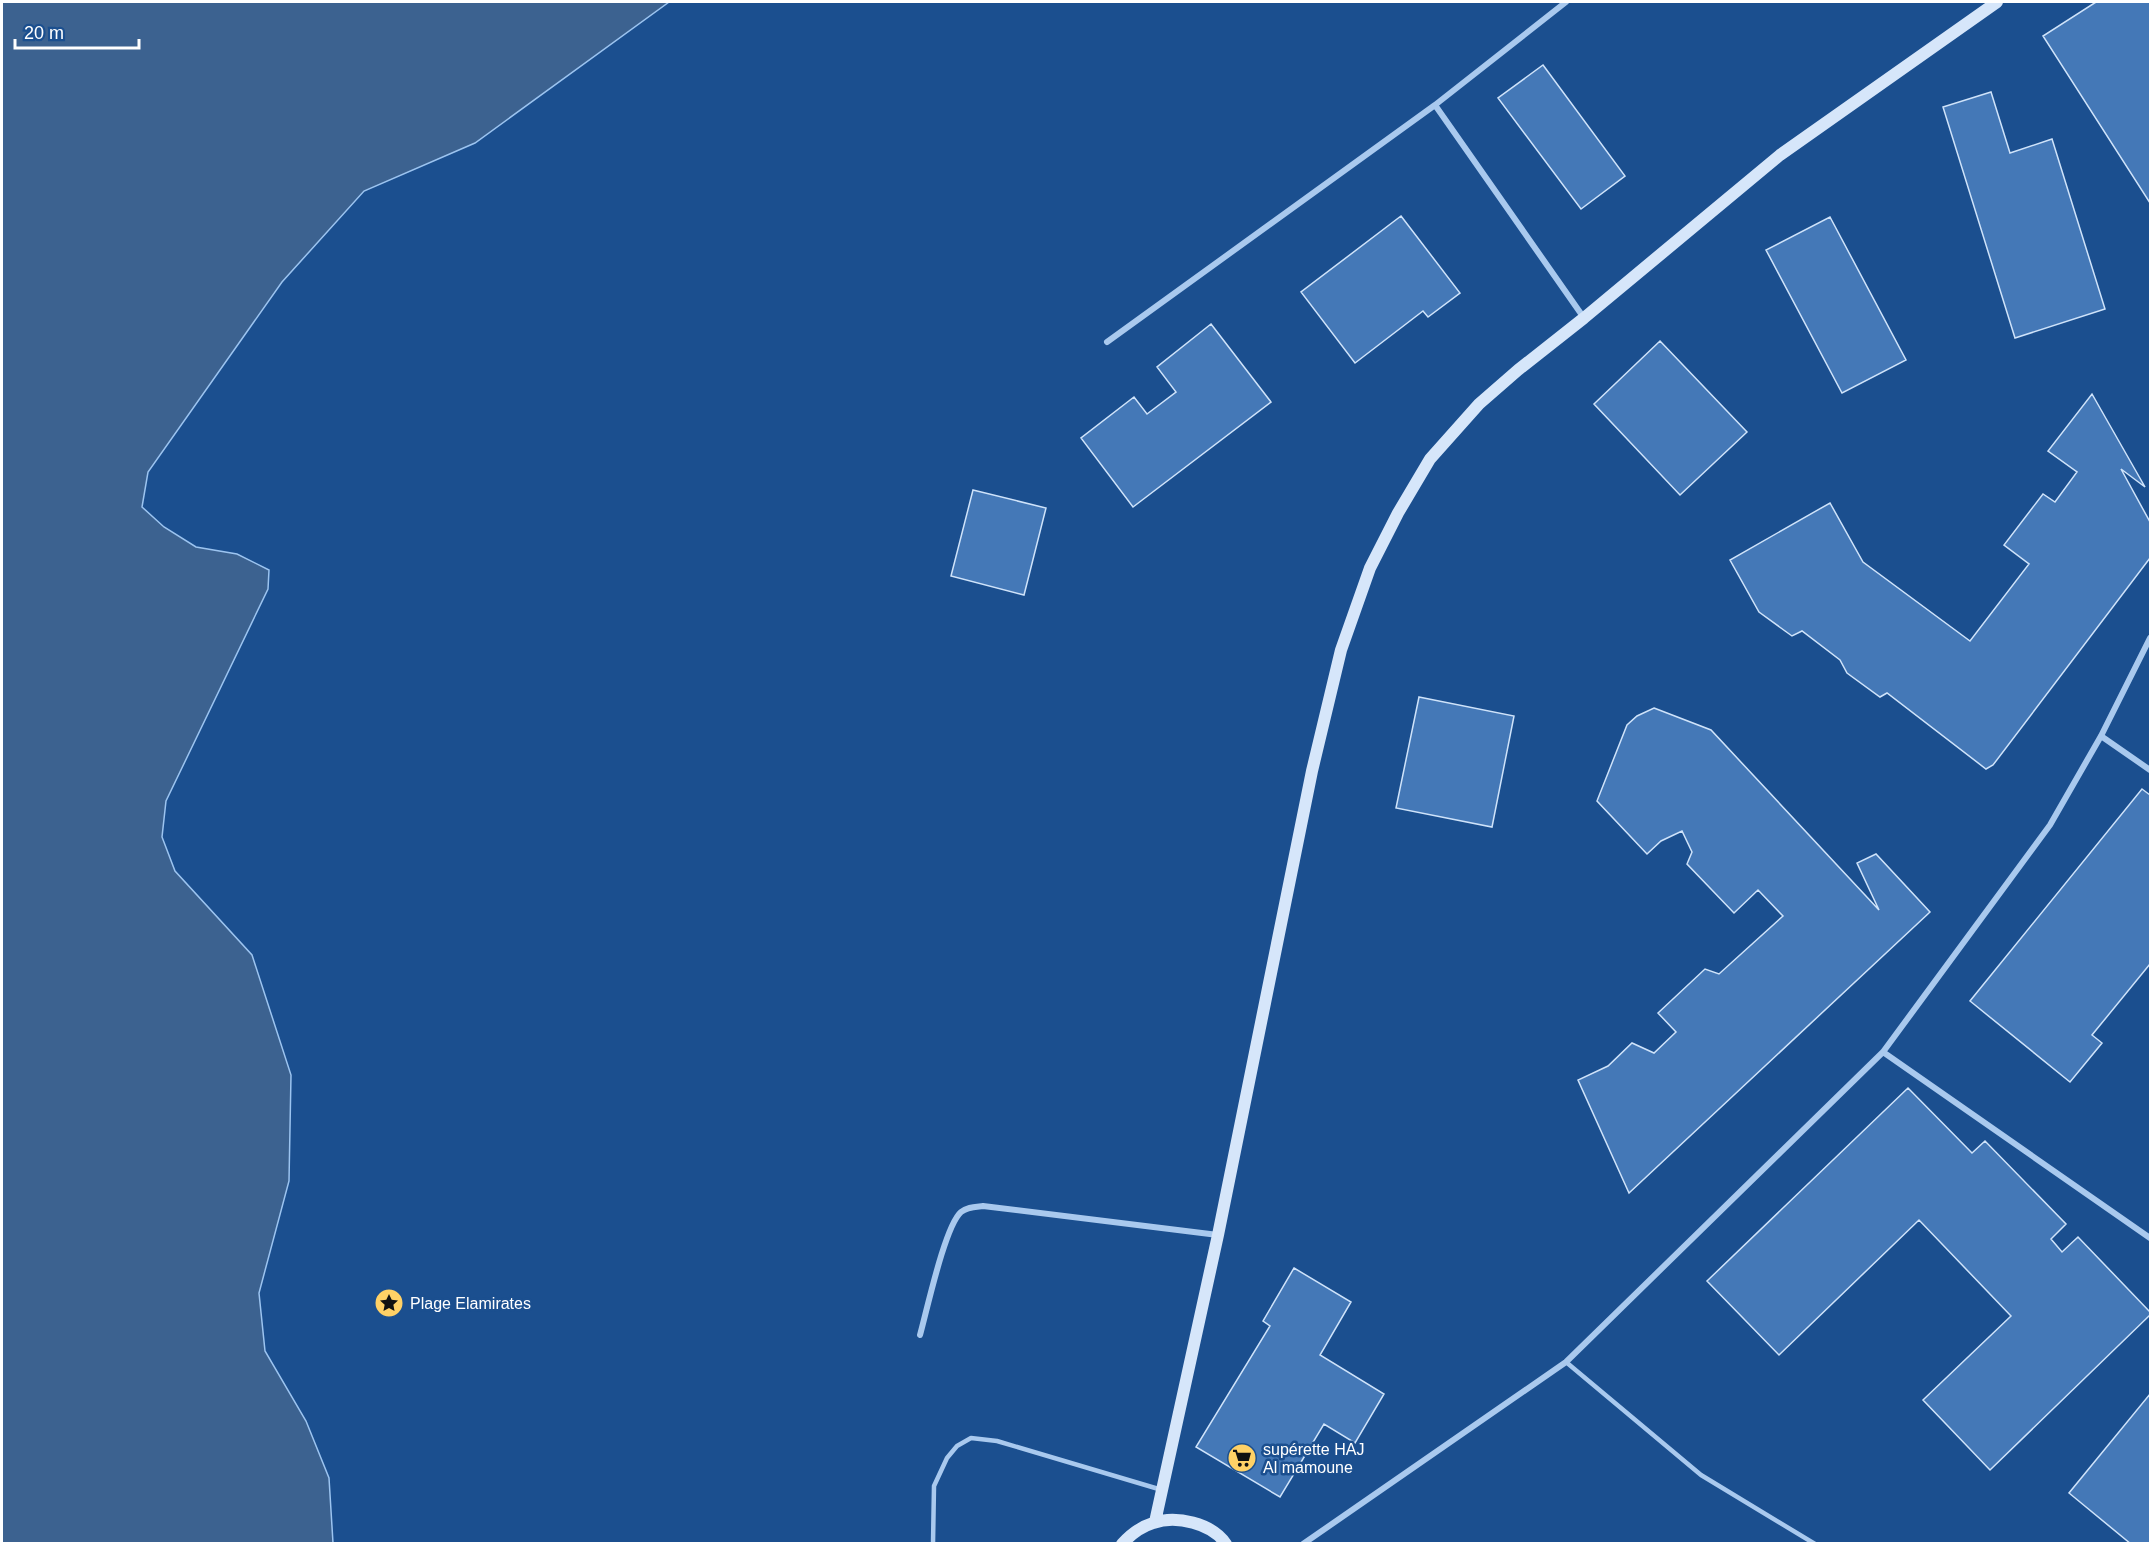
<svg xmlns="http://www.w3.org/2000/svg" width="2152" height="1545" font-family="Arial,sans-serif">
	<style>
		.water { fill: #3c6290; stroke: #9cc4f0; stroke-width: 1.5 }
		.building { fill: #4478b7; stroke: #cfe3fa; stroke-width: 1.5 }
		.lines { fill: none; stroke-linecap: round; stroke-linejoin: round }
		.lane { stroke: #a9c9ee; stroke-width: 4.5 }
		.street { stroke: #a9c9ee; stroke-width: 6 }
		.secondary { stroke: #d6e6fa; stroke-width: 12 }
		.labels { text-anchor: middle; stroke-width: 5; stroke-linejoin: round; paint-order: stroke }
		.poi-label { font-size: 16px; fill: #fff; stroke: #1b4f8f; text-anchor: start }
	</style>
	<rect width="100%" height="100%" fill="#1b4f8f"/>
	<!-- water -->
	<path class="water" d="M2 2H669L475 143 364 191 282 282 148 472 142 507 164 527 196 547 237 554 269 570 268 589 166 801 162 837 175 871 252 955 291 1075 289 1181 259 1293 265 1351 306 1421 329 1478 333 1543H2Z"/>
	<!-- building -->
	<path class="building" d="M2096 2H2150V203L2043 36Z
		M1543 65 1625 176 1581 209 1498 98Z
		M1991 92 2010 153 2052 139 2105 309 2015 338 1943 107Z
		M1401 216 1460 293 1428 317 1423 311 1355 363 1301 292Z
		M1830 217 1906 360 1842 393 1766 250Z
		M1211 324 1271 402 1133 507 1081 438 1134 397 1147 414 1176 392 1157 367Z
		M1660 341 1747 432 1680 495 1594 404Z
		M2092 394 2145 487 2121 469 2150 522V558L1993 765 1986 769 1887 693 1880 697 1847 673 1840 660 1802 631 1792 636 1759 612 1730 560 1830 503 1863 562 1970 641 2029 564 2004 545 2043 494 2055 502 2077 472 2048 451Z
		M973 490 1046 508 1024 595 951 576Z
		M1419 697 1514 716 1492 827 1396 808Z
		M1654 708 1711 730 1879 910 1857 863 1876 854 1930 912 1629 1193 1578 1080 1608 1066 1632 1043 1654 1053 1676 1032 1658 1013 1705 969 1719 974 1783 916 1758 890 1734 913 1687 864 1692 852 1682 831 1661 841 1647 854 1597 801 1627 725 1637 716Z
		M2142 789 2150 795V964L2092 1035 2102 1043 2070 1082 1970 1001Z
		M1908 1088 1972 1153 1985 1141 2066 1224 2051 1239 2062 1252 2078 1237 2150 1312V1315L1990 1470 1923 1400 2011 1316 1919 1220 1779 1355 1707 1281Z
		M1294 1268 1351 1302 1320 1355 1384 1394 1355 1443 1324 1424 1280 1497 1196 1447 1270 1326 1263 1321Z
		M2150 1394V1544H2131L2069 1493Z"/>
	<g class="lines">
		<!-- lane -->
		<path class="lane" d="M1566 1362 1701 1475 1815 1544
			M933 1544 934 1486 947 1458 957 1446 971 1438 997 1441 1162 1490"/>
		<!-- street -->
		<path class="street" d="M1566 2 1435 105 1584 318
			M1107 342 1435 105
			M2101 736 2150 770
			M1883 1052 2150 1238
			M920 1335C927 1310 945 1226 961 1212 967 1207 975 1207 983 1206L1218 1235
			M1303 1544 1566 1362 1883 1052 2050 825 2101 736 2150 638"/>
		<!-- secondary -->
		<path class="secondary" d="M1155 1522 1218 1235 1312 771 1341 650 1370 568 1398 513 1430 459 1479 404 1518 370 1584 318 1780 155 1997 2
			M1122 1544C1131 1534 1140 1527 1153 1523 1176 1515 1212 1523 1226 1544"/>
	</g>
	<!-- icons -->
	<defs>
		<g id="sight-disc" transform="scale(1.5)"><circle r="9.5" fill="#ffd166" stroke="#1b4f8f"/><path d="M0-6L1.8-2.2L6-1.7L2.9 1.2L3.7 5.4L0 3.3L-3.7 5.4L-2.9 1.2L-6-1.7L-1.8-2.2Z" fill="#111"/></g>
		<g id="supermarket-disc" transform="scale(1.5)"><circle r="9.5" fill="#ffd166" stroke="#1b4f8f"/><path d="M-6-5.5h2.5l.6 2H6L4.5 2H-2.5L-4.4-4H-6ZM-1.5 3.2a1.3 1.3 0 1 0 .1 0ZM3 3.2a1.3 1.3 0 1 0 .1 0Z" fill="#111"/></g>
	</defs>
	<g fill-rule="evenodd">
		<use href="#sight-disc" x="389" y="1303"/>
		<use href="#supermarket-disc" x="1242" y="1458"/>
	</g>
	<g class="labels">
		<!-- poi labels -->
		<g class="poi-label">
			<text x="410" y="1309">Plage Elamirates</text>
			<text x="1263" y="1455">supérette HAJ<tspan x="1263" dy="18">Al mamoune</tspan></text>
		</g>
	</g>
	<!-- border -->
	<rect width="2152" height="1545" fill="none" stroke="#ffffff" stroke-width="6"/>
	<!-- scale -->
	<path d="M15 39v9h124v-9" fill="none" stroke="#ffffff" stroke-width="3"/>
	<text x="24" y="39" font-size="18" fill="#ffffff" stroke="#1b4f8f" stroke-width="4.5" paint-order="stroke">20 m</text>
</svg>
